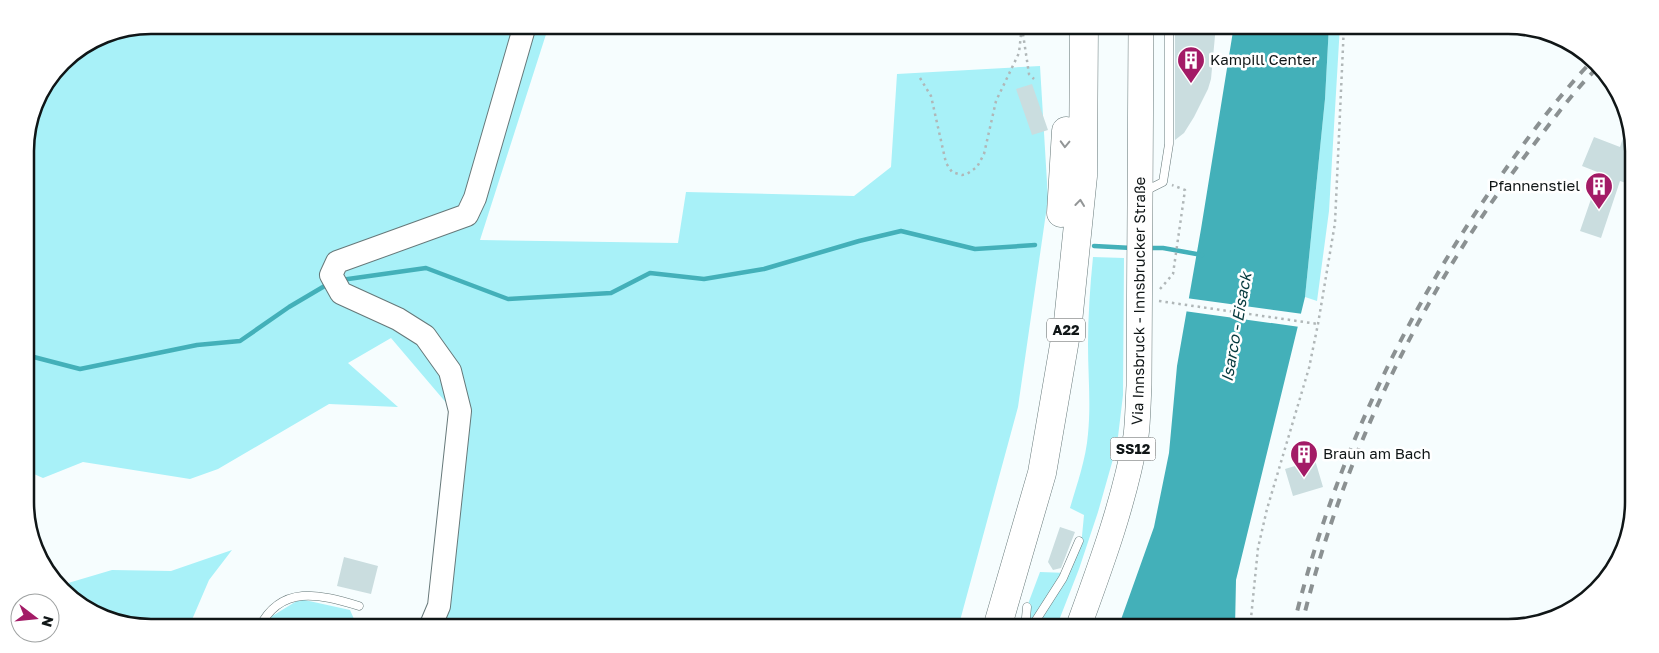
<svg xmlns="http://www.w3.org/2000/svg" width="1659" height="653" font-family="'Golos Text',sans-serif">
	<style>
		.green { fill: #a8f1f8 }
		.water { fill: #43b0b9 }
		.pier { fill: #f6fdfe }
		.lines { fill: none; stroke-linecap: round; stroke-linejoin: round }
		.stream { stroke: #43b0b9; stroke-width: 4.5 }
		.building { fill: #cadddf }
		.lane-casing { stroke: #667879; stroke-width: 9 }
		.secondary-casing { stroke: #667879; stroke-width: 24 }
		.primary-casing { stroke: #667879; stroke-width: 26 }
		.highway-casing { stroke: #667879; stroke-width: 29 }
		.path { stroke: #b0b7b8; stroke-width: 2.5; stroke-dasharray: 2.5 4; stroke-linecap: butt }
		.lane { stroke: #fff; stroke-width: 8 }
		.secondary { stroke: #fff; stroke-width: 22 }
		.primary { stroke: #fff; stroke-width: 25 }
		.highway { stroke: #fff; stroke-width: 28 }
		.rail { stroke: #8b9192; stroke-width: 4; stroke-dasharray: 9 9; stroke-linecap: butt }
		.oneway { stroke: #939697 }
		.labels { text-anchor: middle; stroke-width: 5; stroke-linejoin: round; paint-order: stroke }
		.shield { fill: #fff; stroke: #585c5d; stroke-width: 1 }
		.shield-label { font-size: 14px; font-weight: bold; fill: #101617 }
		.poi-label { font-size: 15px; fill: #101617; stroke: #fff; text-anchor: start }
		.street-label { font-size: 15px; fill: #101617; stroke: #fff }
		.water-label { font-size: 16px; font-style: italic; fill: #073b3f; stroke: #fff }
		.rim { fill: none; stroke: #101617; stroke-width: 2.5 }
	</style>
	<rect width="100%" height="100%" fill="#f6fdfe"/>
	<!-- green -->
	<path class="green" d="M151 25H549L480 240 678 243 686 192 854 196 891 167 897 74 1040 66 1048 199 1018 407 958 628H415L431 610 454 412 391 338 348 363 398 407 329 404 218 469 190 479 83 462 43 478 27 471 25 142 38 95 68 56 103 34Z
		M1329 25H1340L1329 211 1317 301 1305 297 1325 99Z
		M1093 257 1124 258 1123 395 1117 445 1098 512 1079 569 1056 628H1019L1040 572 1068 573 1082 536 1084 515 1070 508C1077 484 1086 459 1088 434 1091 404 1088 375 1088 345 1088 316 1090 287 1093 257Z
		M232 550 209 580 191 622 182 628H151L110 621 58 586 112 570 171 571Z
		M300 599 350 610 358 628H258L269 618Z"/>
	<!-- water -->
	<path class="water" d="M1234 25H1329L1325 99 1305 297 1236 580 1235 628H1118L1154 527 1169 453 1177 366 1201 229Z"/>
	<!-- pier -->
	<path class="pier" d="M1186 298 1303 314 1300 327 1184 311Z"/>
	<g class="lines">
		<!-- stream -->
		<path class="stream" d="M1094 246 1132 248
			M1148 248H1163L1202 255
			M341 280 426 268 508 299 611 293 650 273 704 279 764 269 859 241 901 231 975 249 1035 245
			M26 355 80 369 197 345 240 341 289 307 328 284"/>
	</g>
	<!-- building -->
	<path class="building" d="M1175 25H1216L1211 79 1208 89 1194 117 1184 133 1175 140Z
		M1032 84 1048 130 1032 135 1016 89Z
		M1628 123 1633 134 1632 165 1626 183 1620 181 1601 238 1580 231 1600 173 1582 166 1594 137 1620 147Z
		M1315 460 1323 487 1293 496 1285 469Z
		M1060 527 1075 532 1061 568 1053 570 1048 562Z
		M344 557 378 566 371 594 337 586Z"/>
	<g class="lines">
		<!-- lane casing -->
		<g class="lane-casing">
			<path id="lane" d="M1145 191 1163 182 1169 144V25
				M259 628C281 584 319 594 359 606
				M1025 628 1027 607
				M1031 628 1063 578 1079 541"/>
		</g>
		<!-- secondary casing -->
		<g class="secondary-casing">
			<path id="secondary" d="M427 628 431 625 439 606 460 411 450 371 425 336 398 319 341 293 331 275 337 262 467 215 475 198 525 25"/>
		</g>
		<!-- primary casing -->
		<g class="primary-casing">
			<g id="primary">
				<path id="s1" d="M1078 628C1101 565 1124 503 1136 436 1138 420 1138 402 1139 386L1141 25"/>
			</g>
		</g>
		<!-- highway casing -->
		<g class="highway-casing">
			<path id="highway" d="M1061 213 1066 131
				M997 628 1042 473 1068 322 1083 176 1084 25"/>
		</g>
		<!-- path -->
		<path class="path" d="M1023 34 1029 74 1034 79
			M920 78 931 96 946 163 952 172 962 175 967 174 977 167 984 154 996 101 1019 53 1022 25
			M1160 289 1173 274 1185 190 1172 185
			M1159 301 1318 324
			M1250 628 1258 548 1267 509 1309 368 1318 324 1335 223 1344 25"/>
		<!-- lane -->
		<use href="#lane" class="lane"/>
		<!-- secondary -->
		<use href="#secondary" class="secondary"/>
		<!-- primary -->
		<use href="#primary" class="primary"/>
		<!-- highway -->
		<use href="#highway" class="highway"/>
		<!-- rail -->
		<path class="rail" d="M1293 628C1331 470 1401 320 1493 187 1523 144 1555 100 1591 62
			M1301 628C1343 453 1425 285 1535 143 1555 117 1575 90 1598 67"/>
	</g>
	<!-- one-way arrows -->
	<defs><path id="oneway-chevron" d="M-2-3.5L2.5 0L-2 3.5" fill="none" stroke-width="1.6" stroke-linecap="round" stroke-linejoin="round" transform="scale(1.25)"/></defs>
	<g class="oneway">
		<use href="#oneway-chevron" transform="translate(1065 144) rotate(92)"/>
		<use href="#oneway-chevron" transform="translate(1080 203) rotate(-84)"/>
	</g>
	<!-- icons -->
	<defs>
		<g id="building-pin" transform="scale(1.4375)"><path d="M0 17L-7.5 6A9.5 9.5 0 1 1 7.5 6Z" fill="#a31b66" stroke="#fff"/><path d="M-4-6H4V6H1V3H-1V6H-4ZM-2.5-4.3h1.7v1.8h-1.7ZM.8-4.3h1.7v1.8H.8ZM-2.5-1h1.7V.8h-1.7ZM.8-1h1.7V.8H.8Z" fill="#fff"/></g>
	</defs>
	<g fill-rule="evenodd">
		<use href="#building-pin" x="1191" y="60"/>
		<use href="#building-pin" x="1599" y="186"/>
		<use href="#building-pin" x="1304" y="454"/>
	</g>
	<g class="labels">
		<!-- shield labels -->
		<g class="shield">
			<rect x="1047" y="318.5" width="38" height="23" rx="4"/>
			<rect x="1110.5" y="437.5" width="45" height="23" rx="4"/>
		</g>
		<g class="shield-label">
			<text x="1066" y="335">A22</text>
			<text x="1133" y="454">SS12</text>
		</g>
		<!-- poi labels -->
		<g class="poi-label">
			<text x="1210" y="65">Kampill Center</text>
			<text x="1580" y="191" text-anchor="end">Pfannenstiel</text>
			<text x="1323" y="459">Braun am Bach</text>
		</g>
		<!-- street labels -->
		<g class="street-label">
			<text dy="5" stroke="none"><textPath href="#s1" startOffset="336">Via Innsbruck - Innsbrucker Straße</textPath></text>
		</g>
		<!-- water labels -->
		<g class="water-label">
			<text transform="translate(1236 327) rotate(-80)" y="6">Isarco - Eisack</text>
		</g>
	</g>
	<!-- crop -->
	<path d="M0 0H1659V653H0ZM151 34H1508A117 117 0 0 1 1625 151V502A117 117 0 0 1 1508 619H151A117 117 0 0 1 34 502V151A117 117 0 0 1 151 34Z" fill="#fff" fill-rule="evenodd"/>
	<path class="rim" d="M151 34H1508A117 117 0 0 1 1625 151V502A117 117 0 0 1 1508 619H151A117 117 0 0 1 34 502V151A117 117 0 0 1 151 34Z"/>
	<!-- north arrow -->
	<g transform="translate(35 618) rotate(106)"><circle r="24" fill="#ffffff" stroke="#9fa2a2"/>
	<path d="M0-4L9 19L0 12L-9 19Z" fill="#a31b66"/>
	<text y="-8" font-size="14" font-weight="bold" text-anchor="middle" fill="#101617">N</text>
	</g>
</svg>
